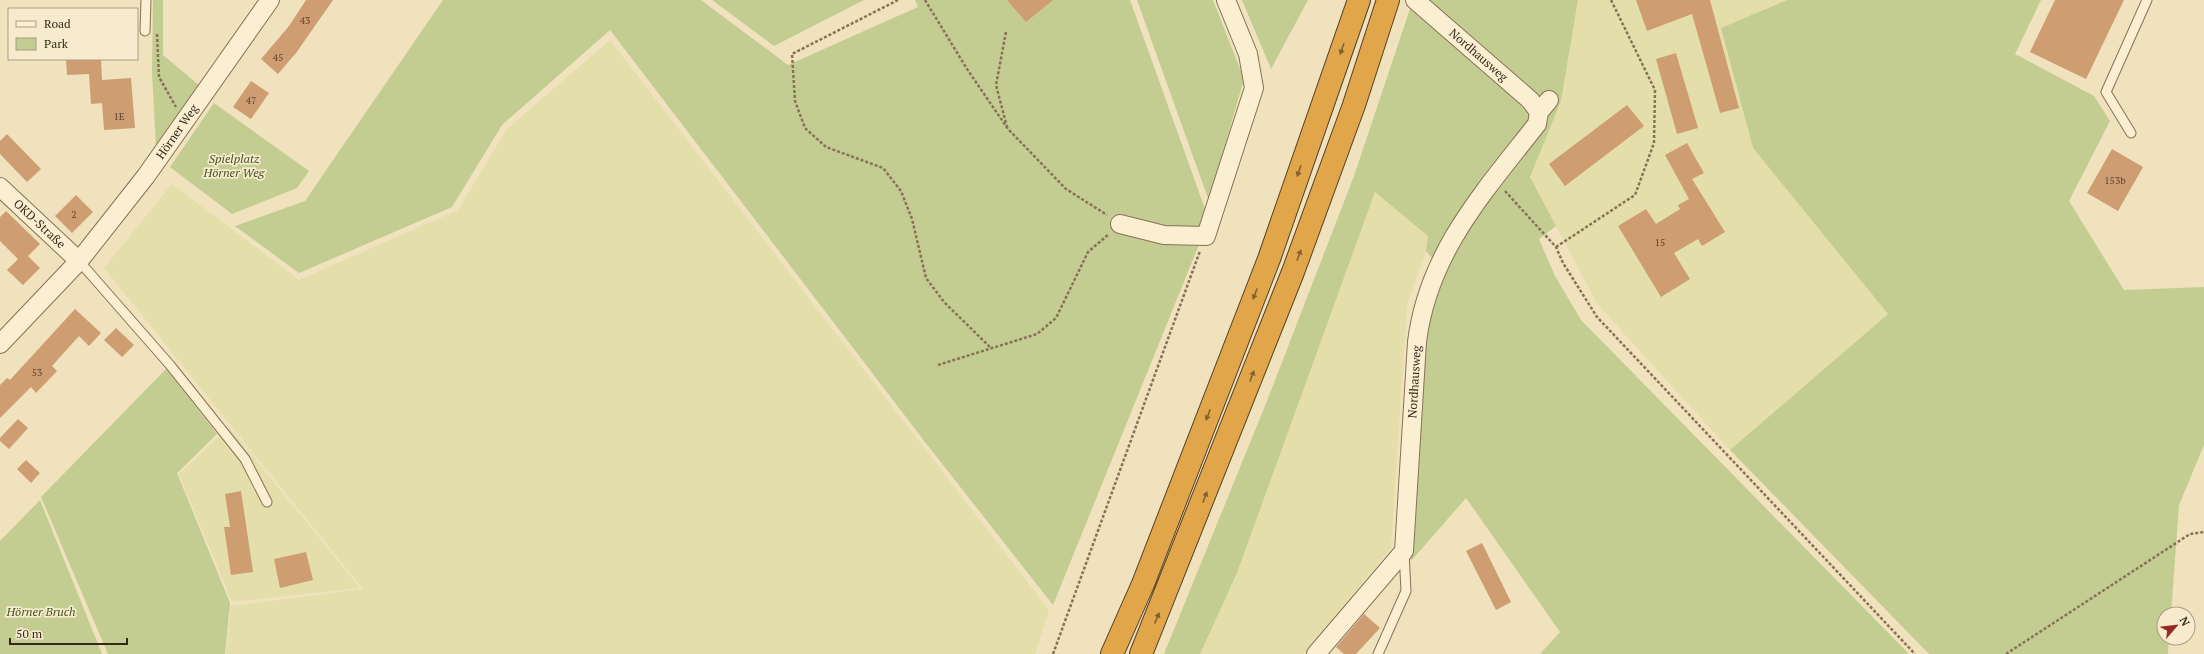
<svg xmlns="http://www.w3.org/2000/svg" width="2204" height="654" font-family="'PT Serif',serif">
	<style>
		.farmland { fill: #e4deab }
		.green { fill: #c3cd92 }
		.building { fill: #ce9d72 }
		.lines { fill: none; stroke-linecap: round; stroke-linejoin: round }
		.lane-casing { stroke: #877256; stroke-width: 11 }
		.street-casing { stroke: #877256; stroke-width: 20 }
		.highway-casing { stroke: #54402b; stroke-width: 24 }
		.path { stroke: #877256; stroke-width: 2.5; stroke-dasharray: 3 2; stroke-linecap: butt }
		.lane { stroke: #faefd1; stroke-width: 9 }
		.street { stroke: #faefd1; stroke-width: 18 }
		.highway { stroke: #e2a64a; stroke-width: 22 }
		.oneway { fill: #836130 }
		.labels { text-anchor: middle; stroke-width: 3.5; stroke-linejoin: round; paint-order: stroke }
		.number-label { font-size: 10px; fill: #5c4631 }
		.street-label { font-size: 12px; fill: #36291b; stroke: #f6eccd }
		.park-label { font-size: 12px; font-style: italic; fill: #445321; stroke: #f6eccd }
	</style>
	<rect width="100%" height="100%" fill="#efe2bd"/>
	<!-- farmland -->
	<path class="farmland" d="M1578 0H1787L1721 28 1753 148 1888 314 1730 450 1598 305 1530 177 1561 101Z
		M610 40 1049 610 1035 654H226L231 606 363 589 104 268 172 184 299 280 458 210 507 129Z
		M1375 192 1429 236 1426 251 1407 305 1391 548 1303 654H1200L1237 573Z
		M229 427 360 588 232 602 179 474Z"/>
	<!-- green -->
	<path class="green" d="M153 0H163V55L199 85 156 147 152 73Z
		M443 0H701L788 65 918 7 915 0H1130L1209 220 1053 605 925 442 610 30 502 125 452 207 299 273 235 226 305 201Z
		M712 0H864L774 46Z
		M1137 0H1213L1244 79 1209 201Z
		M1242 0H1308L1271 69Z
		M1413 0H1578L1561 101 1530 177 1556 226 1539 239 1555 276 1581 320 1909 654H1540L1560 632 1466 498 1411 561 1426 326 1446 274 1426 251 1428 236 1375 192 1237 573 1200 654H1164L1267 401 1354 176Z
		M1787 0H2041L2015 54 2094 96 2110 121 2069 201 2124 290 2204 287V445L2179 505 2171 614H2164V638H2169L2168 654H1929L1730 450 1888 314 1753 148 1721 28Z
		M214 103 309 171 297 188 232 214 170 167Z
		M166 369 217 434 177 473 230 603 225 654H108L41 497Z
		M40 500 102 654H0V541Z"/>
	<!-- building -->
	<path class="building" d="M306 0H333L296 53 278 74 261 59 289 26Z
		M1007 0H1053L1026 22Z
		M1636 0H1710L1739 108 1720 113 1692 14 1647 31Z
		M2055 0H2124L2086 79 2030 52Z
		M1676 53 1698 128 1677 134 1656 59Z
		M66 59H101L102 80 131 78 135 128 104 130 102 103 91 104 89 74 67 75Z
		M251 81 269 93 251 119 233 107Z
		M1627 105 1644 126 1565 186 1549 164Z
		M7 134 41 169 27 182 0 154V141Z
		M1687 143 1704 173 1692 179 1725 232 1702 246 1698 239 1674 253 1690 279 1661 297 1618 226 1646 209 1656 224 1680 209 1678 205 1689 199 1665 155Z
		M2112 149 2143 167 2118 211 2087 193Z
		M76 195 93 212 72 233 55 216Z
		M6 211 40 244 28 256 40 268 23 285 7 270 18 259 0 241V217Z
		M75 309 101 333 89 346 79 336 52 366 57 371 36 393 31 387 0 418V385L7 378 10 380Z
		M116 328 134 345 122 357 104 340Z
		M18 419 28 428 9 449 0 441V438Z
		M26 460 40 473 31 483 17 469Z
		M241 491 253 572 231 575 224 527H230L225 494Z
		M1482 543 1511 602 1496 610 1466 551Z
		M306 552 313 580 280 588 274 559Z
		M1364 614 1380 628 1356 654H1344L1336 647Z"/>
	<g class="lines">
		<!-- lane casing -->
		<g class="lane-casing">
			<path id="lane" d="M145 31 146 0
				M2131 133 2106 92 2147 0
				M79 261 170 365 245 459 267 502
				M1378 654 1406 591 1404 552"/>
		</g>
		<!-- street casing -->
		<g class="street-casing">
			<g id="street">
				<path id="s1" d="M1415 0 1530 100 1539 112"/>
				<path id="s2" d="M0 187 79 261"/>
				<path d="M1120 224 1164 235 1206 236 1254 88 1248 54 1226 0"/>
				<path id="s3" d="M0 344 79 261 146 176 270 0"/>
				<path id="s4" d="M1316 654 1404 551 1417 342C1428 253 1483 193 1537 124L1539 112 1549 100"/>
			</g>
		</g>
		<!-- highway casing -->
		<g class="highway-casing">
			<path id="highway" d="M1112 654 1143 584 1269 259 1359 0
				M1141 654 1293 272 1354 105 1388 0"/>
		</g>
		<!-- path -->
		<path class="path" d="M898 0 792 54 795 101 805 128 826 147 883 168 901 191 912 219 926 278 944 302 992 349
			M925 0 967 69 1008 129 1066 189 1107 215
			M1006 32 996 85 1007 127
			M157 34 159 77 176 107
			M1505 191 1556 247 1563 263 1597 317 1915 654
			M1556 247 1635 195 1654 143 1655 90 1611 0
			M938 365 1037 334 1056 318 1088 252 1109 234
			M1053 654 1200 251
			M2006 654 2190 534 2204 532"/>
		<!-- lane -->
		<use href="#lane" class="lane"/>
		<!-- street -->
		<use href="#street" class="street"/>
		<!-- highway -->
		<use href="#highway" class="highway"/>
	</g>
	<!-- one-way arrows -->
	<defs><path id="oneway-solid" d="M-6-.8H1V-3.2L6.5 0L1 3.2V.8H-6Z"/></defs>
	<g class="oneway">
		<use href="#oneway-solid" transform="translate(1342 49) rotate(109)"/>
		<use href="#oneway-solid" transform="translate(1299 171) rotate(109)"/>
		<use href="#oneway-solid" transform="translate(1299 255) rotate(-70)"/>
		<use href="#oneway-solid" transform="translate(1255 294) rotate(111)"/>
		<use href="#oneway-solid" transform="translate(1252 376) rotate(-69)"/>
		<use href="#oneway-solid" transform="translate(1208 415) rotate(111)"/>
		<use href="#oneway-solid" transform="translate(1205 497) rotate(-69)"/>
		<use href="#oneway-solid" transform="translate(1157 618) rotate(-67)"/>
	</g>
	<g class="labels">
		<!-- number labels -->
		<g class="number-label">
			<text x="305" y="24">43</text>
			<text x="278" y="61">45</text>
			<text x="251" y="104">47</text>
			<text x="119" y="120">1E</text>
			<text x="2115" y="184">153b</text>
			<text x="74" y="218">2</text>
			<text x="1660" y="246">15</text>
			<text x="37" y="376">53</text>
		</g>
		<!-- street labels -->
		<g class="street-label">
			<text dy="4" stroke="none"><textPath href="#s1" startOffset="84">Nordhausweg</textPath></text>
			<text dy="4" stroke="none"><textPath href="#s3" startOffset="277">Hörner Weg</textPath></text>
			<text dy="4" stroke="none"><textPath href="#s2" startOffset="54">OKD-Straße</textPath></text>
			<text dy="4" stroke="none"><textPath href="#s4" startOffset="305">Nordhausweg</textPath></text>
		</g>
		<!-- park labels -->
		<g class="park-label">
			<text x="234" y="163">Spielplatz<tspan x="234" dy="14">Hörner Weg</tspan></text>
			<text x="41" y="616">Hörner Bruch</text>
		</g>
	</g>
	<!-- legend -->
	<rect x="8" y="8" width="130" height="52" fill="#f6eccd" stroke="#a99e86"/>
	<rect x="16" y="21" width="20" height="6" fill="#faefd1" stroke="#a99e86"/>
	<text x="44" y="28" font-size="12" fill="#36291b">Road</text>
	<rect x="16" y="38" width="20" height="12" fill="#c3cd92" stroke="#a99e86"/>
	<text x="44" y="48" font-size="12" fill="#36291b">Park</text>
	<!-- north arrow -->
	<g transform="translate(2176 626) rotate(62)"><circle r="19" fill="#f6eccd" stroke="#a99e86"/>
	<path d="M0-3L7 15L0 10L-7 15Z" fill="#982925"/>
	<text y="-6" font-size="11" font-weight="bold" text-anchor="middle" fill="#36291b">N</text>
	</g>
	<!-- scale -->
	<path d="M10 638v6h117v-6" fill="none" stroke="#36291b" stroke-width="2"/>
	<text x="16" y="638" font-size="12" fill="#36291b" stroke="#f6eccd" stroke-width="3" paint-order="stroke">50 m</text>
</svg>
